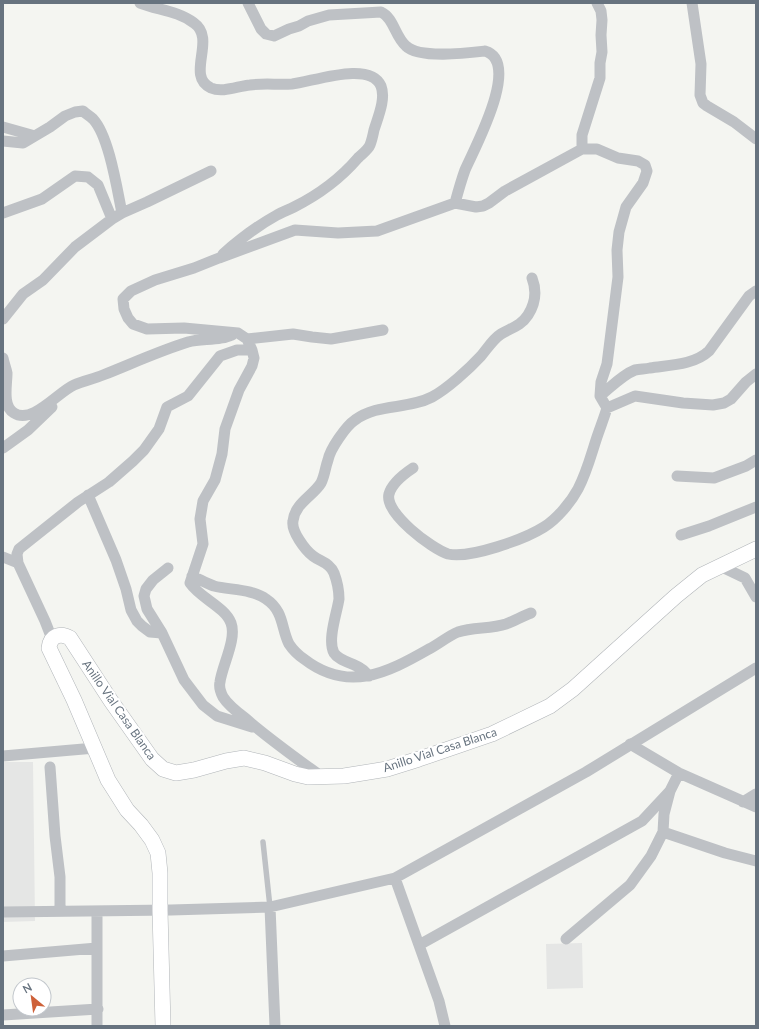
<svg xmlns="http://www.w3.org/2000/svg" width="759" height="1029" font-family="Lato,sans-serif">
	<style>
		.built { fill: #e5e6e5 }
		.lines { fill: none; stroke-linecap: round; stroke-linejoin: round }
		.secondary-casing { stroke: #b1b5b9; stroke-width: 16 }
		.service { stroke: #bec1c5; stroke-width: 5.5 }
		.minor { stroke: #bec1c5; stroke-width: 11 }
		.secondary { stroke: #fff; stroke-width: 15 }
		.labels { text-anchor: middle; stroke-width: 4; stroke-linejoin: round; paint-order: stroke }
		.street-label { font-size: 12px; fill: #67737f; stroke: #fff }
	</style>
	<rect width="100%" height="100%" fill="#f4f5f1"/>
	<!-- built -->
	<path class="built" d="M3 762H33L35 921 3 922Z
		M582 943 583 988 547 989 546 944Z"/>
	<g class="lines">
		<!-- secondary casing -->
		<g class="secondary-casing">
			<path id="secondary" d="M163 1026 160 910V873L158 853 152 840 141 825 127 810 108 780 74 700 49 648C50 636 60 632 70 638L111 701 152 759 163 769 176 773 194 770 226 761 244 758 265 763 295 774 308 777 344 776 387 769 419 759 492 734 550 706 573 689 676 596 702 575 756 549"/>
		</g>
		<!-- service -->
		<path class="service" d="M263 842 270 907"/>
		<!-- minor -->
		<path class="minor" d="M140 3C158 10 178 11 194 23 217 39 185 76 211 88 223 93 238 86 250 85 264 83 278 85 292 84 312 82 370 60 381 86 386 99 378 117 374 130 373 135 372 140 370 145 368 150 362 154 358 158 340 179 318 195 294 207 288 210 282 212 277 215 257 226 240 239 223 254
			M248 3 261 29 266 34 274 36 289 29 299 26 308 21 329 15 381 12C394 18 395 37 406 46 419 59 468 53 485 51 522 62 474 149 465 170 461 181 458 192 455 203
			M692 3 701 64 700 95 703 103 707 106 734 122 756 139
			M3 127 35 136
			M3 141 23 143 50 127 65 116 75 112 83 111C86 114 90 116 93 119 109 136 117 189 122 213
			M582 149V135L600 78V63L602 52 601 35 602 20 601 11 597 3
			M3 213 42 199 75 176 88 177 98 185 112 219
			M3 319 23 294 43 280 75 247 112 219 122 213 147 202 211 171
			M247 339 293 334 312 337 331 339 383 330
			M3 358C4 363 6 368 7 373 7 385 2 406 14 413 32 425 58 392 74 385 83 381 93 379 103 375 131 364 159 351 188 342 198 339 210 340 221 338 225 338 229 336 232 335
			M600 396C611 387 622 375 635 370 640 369 646 369 650 368 670 365 694 365 709 351L749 296 756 291
			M607 408 635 396 683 403 713 405 724 403 731 399 746 382 756 374
			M3 448 28 430 52 407
			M677 476 714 478 746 466 756 460
			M88 495 116 560 126 589 131 610 137 621 142 626 150 632 162 633
			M681 535 709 526 756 507
			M3 557 18 563 45 621 52 639
			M18 563 17 554 19 549 78 502 109 482 133 461 144 450 159 429 167 407 188 396 220 356 237 350H252
			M720 566 745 578 756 597
			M168 568 153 580 146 589 144 596 147 609 162 633 184 680 203 705 217 716 252 727
			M192 576C199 579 206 583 214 586 229 590 253 589 266 599 284 611 281 628 289 644 293 650 298 655 304 659 348 693 387 673 429 649 439 644 448 636 458 632 473 627 491 629 506 624 514 621 523 616 531 613
			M369 676C366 673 364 670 360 668 353 663 339 661 334 653 327 640 337 613 339 599 339 590 337 581 334 573 330 563 321 562 313 556 305 550 291 531 293 521 295 503 313 496 321 483 325 475 325 468 328 460 330 449 346 426 355 420 378 403 407 410 432 397 447 389 469 369 481 356 487 349 493 339 501 334 511 328 521 326 528 315 535 304 537 291 532 278
			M630 744 679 773 756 807
			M3 756 95 748
			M50 767 55 836 60 877V911
			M322 777C296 758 269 739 245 718 237 712 228 705 223 697 221 693 219 686 220 682 222 666 237 639 231 623 225 607 200 598 190 583L203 544 200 519 203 501 215 480 222 454 225 429 239 390 252 366 254 358 252 350 247 339 238 333 184 328 147 329 133 324 128 318 124 309 123 299 131 291 155 280 194 268 219 258 295 230 338 233 377 231 455 203 476 207 483 206 489 203 505 191 582 149H597L618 158 638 161 645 165 647 171 643 183 626 207 619 232 617 250 618 277 607 364 601 382 600 396 607 408C604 418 600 428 597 437 591 455 587 472 578 489 571 502 557 519 544 527 525 539 470 559 448 554 432 549 384 513 389 494 392 483 404 474 413 468
			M743 802 756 794
			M663 832 725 853 756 861
			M395 878 439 1001 445 1026
			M270 907 275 1026
			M97 911V1026
			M3 912 171 910 270 907 395 878 586 772 756 668
			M566 939 630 885 651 856 663 832 664 814 670 791 679 773
			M419 945 642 821 670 791
			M3 956 97 948
			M3 1015 98 1009"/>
		<!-- secondary -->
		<use href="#secondary" class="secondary"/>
	</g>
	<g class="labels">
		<!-- street labels -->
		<g class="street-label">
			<text transform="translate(119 710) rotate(55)" y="4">Anillo Vial Casa Blanca</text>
			<text transform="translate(440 750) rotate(-18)" y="4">Anillo Vial Casa Blanca</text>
		</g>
	</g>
	<!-- border -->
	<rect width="759" height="1029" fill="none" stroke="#67737f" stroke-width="8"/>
	<!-- north arrow -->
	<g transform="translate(32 997) rotate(331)"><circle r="19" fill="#ffffff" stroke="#c2c7cc"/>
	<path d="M0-3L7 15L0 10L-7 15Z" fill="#ce6139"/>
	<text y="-6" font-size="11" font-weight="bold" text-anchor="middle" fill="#67737f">N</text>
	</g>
</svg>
